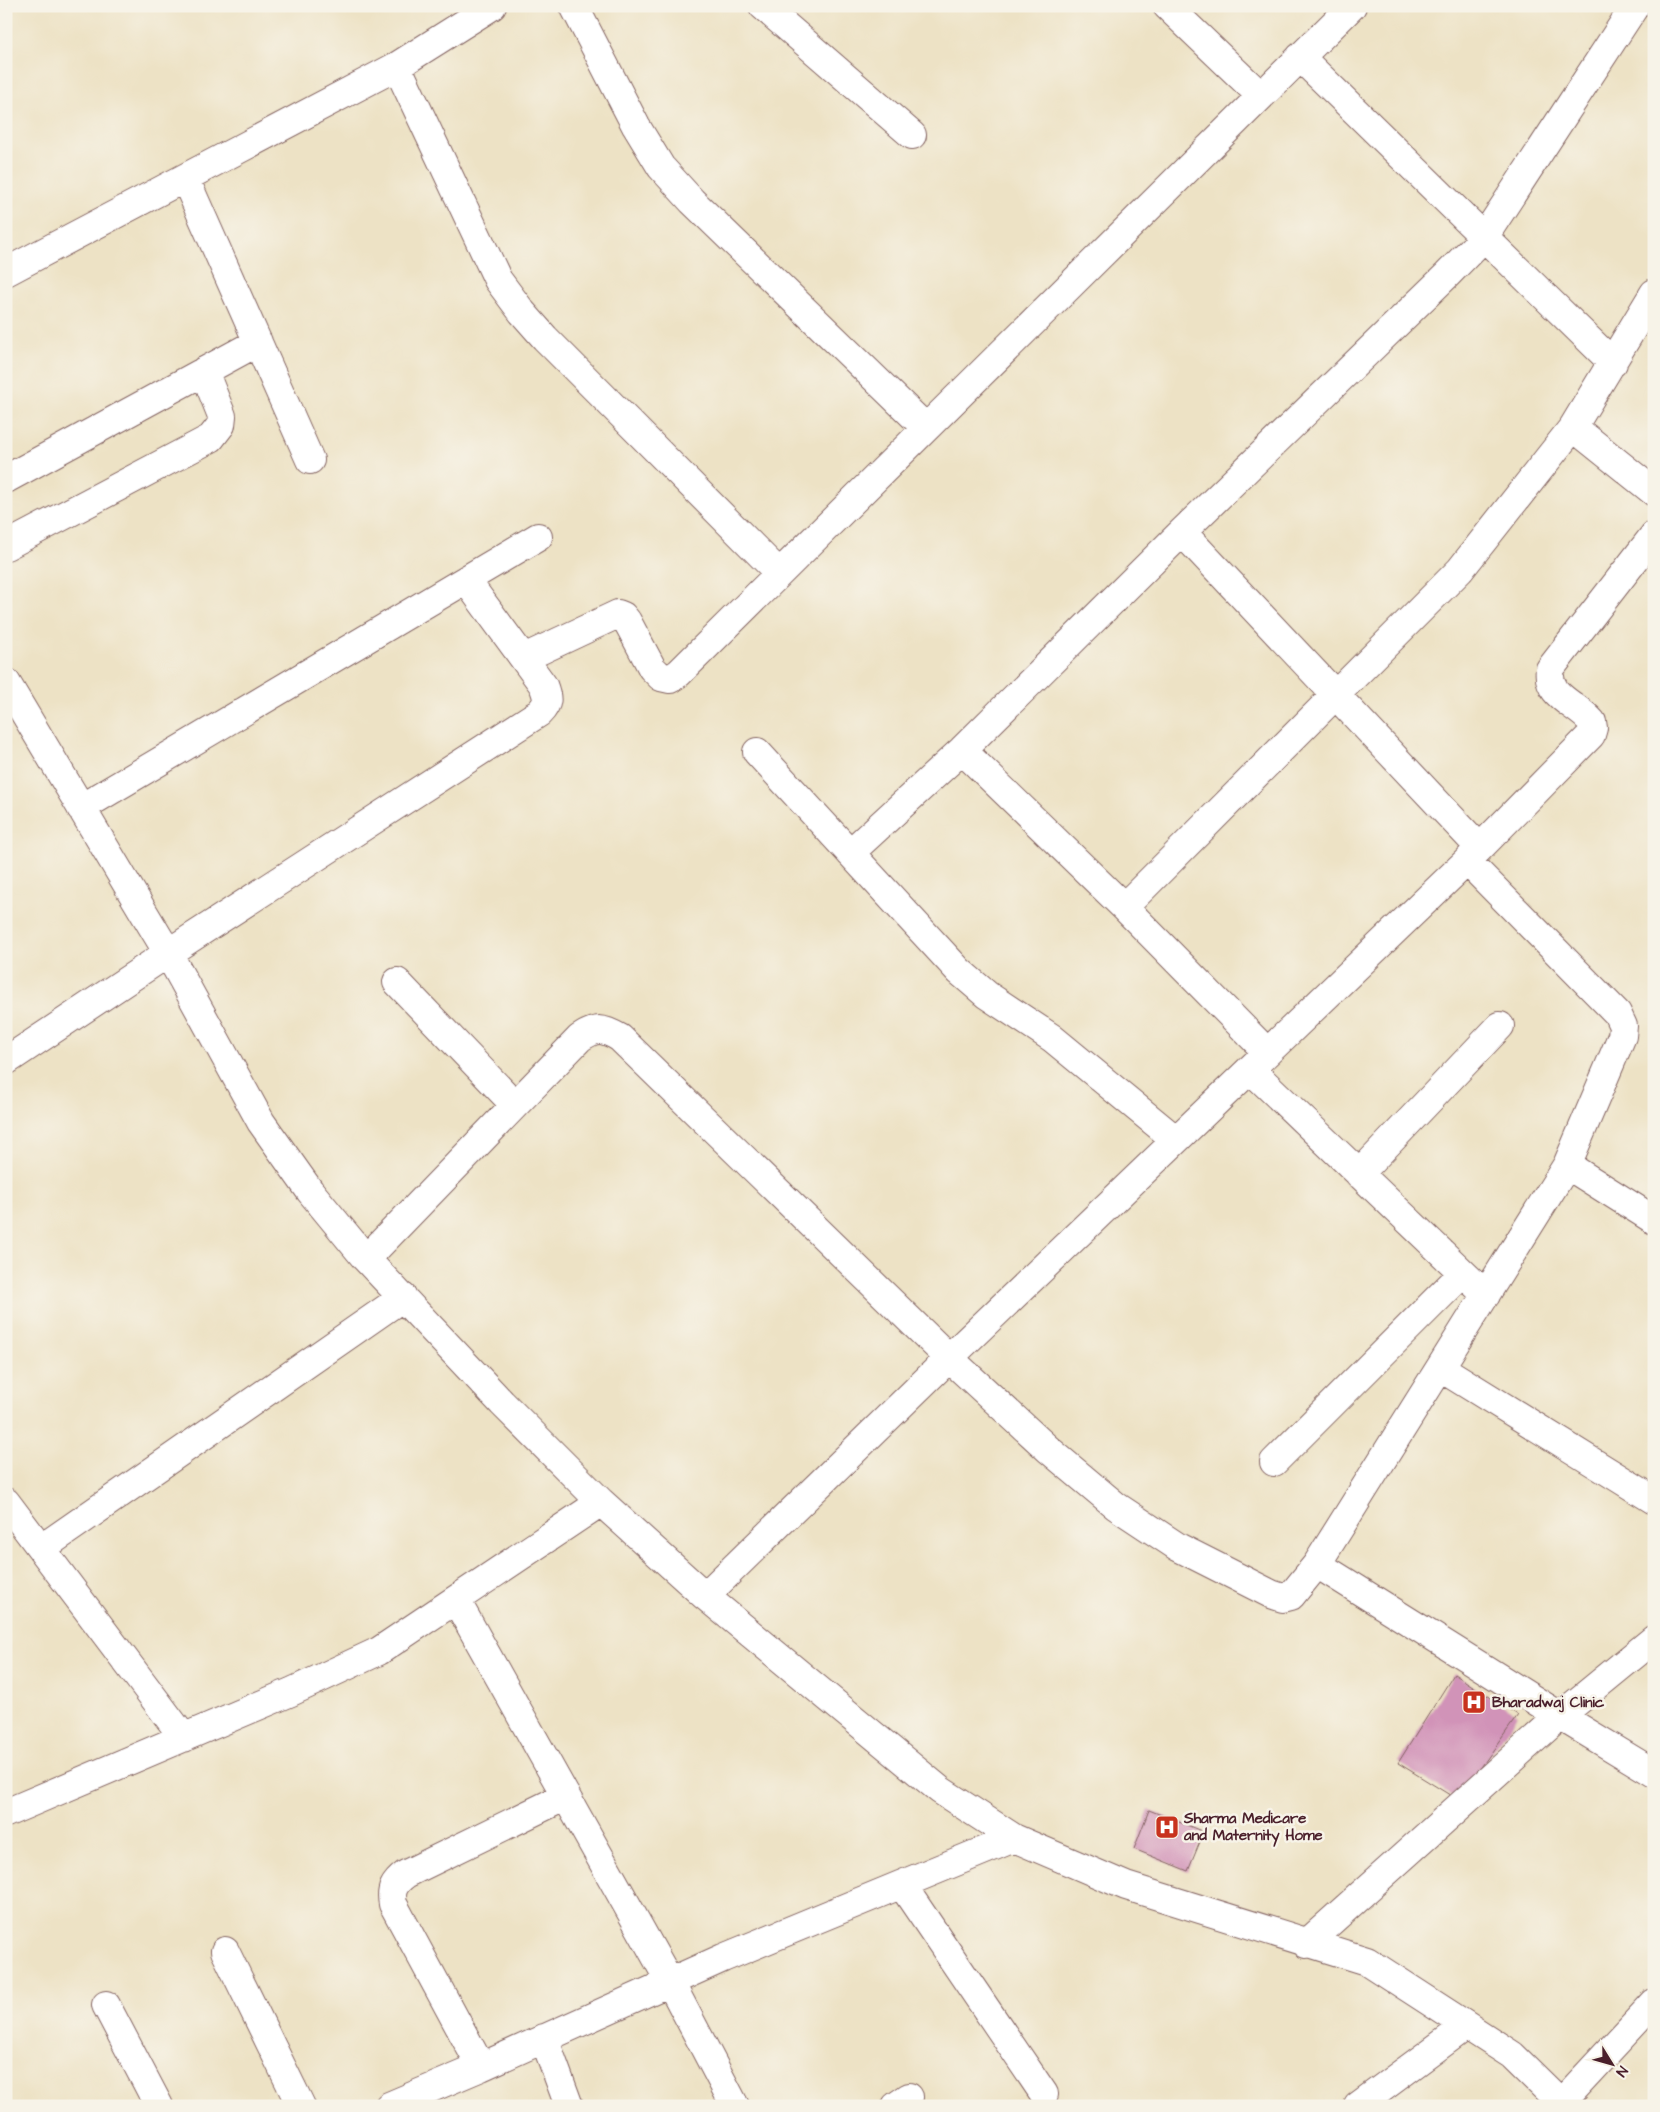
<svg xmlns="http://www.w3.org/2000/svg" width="1660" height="2112" font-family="'Architects Daughter',sans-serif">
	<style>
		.building { fill: #d193b8 }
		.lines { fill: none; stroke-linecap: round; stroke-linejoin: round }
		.minor-casing { stroke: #836361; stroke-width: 30 }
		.minor { stroke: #fff; stroke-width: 28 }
		.labels { text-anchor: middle; stroke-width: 5; stroke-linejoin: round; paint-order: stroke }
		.poi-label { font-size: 15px; font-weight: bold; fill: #4a1f2b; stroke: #f7f3e8; text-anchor: start }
	</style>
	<rect width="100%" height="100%" fill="#f7f3e8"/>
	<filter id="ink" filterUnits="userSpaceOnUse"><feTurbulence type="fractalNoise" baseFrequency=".02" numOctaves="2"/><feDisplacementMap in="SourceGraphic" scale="10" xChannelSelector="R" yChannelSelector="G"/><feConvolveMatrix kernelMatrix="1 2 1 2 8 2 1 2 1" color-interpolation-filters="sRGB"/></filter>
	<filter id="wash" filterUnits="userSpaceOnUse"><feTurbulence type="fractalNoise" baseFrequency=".0096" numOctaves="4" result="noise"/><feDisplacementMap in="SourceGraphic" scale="20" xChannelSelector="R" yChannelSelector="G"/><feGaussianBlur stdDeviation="1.12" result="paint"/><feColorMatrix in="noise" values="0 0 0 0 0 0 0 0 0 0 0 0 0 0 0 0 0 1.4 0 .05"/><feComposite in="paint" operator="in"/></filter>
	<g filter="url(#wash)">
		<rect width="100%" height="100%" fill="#ede2c5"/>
		<g id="blocks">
			<!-- building -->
			<path class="building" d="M1454 1674 1518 1715 1458 1800 1398 1763Z
				M1149 1810 1204 1832 1188 1871 1134 1849Z"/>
		</g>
	</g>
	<g filter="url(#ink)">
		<use href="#blocks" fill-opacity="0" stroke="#836361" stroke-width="1"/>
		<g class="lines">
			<!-- minor casing -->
			<g class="minor-casing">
				<path id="minor" d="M574 6 636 126 661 167 692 201 926 428
					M763 6 912 135
					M1167 6 1261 96
					M1300 57 1613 363
					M397 66 498 280 522 312 545 338 779 573
					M185 178 310 460
					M6 272 397 66 492 6
					M1573 427 1654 492
					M6 479 258 342
					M1182 532 1479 847
					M6 546 211 438 221 425 222 416 204 371
					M524 658 618 614 623 616 627 621 652 668 661 677 670 679 679 673 1352 6
					M6 682 168 953 261 1122 310 1191 366 1259 502 1403 601 1502 705 1596 940 1790 1014 1838 1126 1886 1367 1961 1512 2055 1564 2106
					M962 750 1124 907 1267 1052
					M757 752 959 971 987 995 1052 1038 1176 1140
					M81 808 538 537
					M850 853 962 750 1182 532 1447 275 1484 237 1635 6
					M1124 907 1460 570 1573 427 1654 293
					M397 982 515 1105
					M6 1061 168 953 539 713C549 703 548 698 543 685L466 580
					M1250 1069 1486 1295
					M1567 1165 1654 1220
					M1359 1174 1500 1026
					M366 1259 580 1038C597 1027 603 1028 620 1038L949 1358 1048 1449 1116 1506 1178 1547 1271 1594 1283 1598 1291 1596 1317 1564 1567 1165 1622 1036 1623 1026 1617 1013 1467 861
					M1441 1368 1654 1500
					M1274 1462 1463 1273
					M6 1502 184 1738
					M42 1548 403 1297
					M1317 1564 1560 1716 1654 1773
					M705 1596 949 1358 1467 861 1591 735 1593 728 1592 722C1576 703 1546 697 1550 669L1654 535
					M456 1600 670 1982 735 2106
					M6 1813 291 1692 379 1651 601 1502
					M902 1885 1044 2094
					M1306 1944 1560 1716 1654 1639
					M225 1951 301 2106
					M106 2005 159 2106
					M544 2038 569 2106
					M481 2067 393 1904C390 1890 394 1883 406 1874L566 1796
					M1561 2103 1654 2003
					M389 2106 481 2067 723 1958 1014 1838
					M896 2106 909 2097
					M1358 2106 1466 2026"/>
			</g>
			<!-- minor -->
			<use href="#minor" class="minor"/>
		</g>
	</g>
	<!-- icons -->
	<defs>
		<g id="hospital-square" transform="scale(1.25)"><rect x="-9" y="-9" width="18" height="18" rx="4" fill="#c8321e" stroke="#f7f3e8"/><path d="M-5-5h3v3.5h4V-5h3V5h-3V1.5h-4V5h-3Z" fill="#fff"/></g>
	</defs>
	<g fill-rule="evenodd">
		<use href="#hospital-square" x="1474" y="1702"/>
		<use href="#hospital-square" x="1167" y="1827"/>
	</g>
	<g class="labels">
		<!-- poi labels -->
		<g class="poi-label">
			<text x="1492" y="1707">Bharadwaj Clinic</text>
			<text x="1184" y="1823">Sharma Medicare<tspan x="1184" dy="17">and Maternity Home</tspan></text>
		</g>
	</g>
	<!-- margin -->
	<rect width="1660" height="2112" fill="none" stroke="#f7f3e8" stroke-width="25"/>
	<!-- north arrow -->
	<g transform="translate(1612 2064) rotate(127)" stroke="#f7f3e8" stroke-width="4" paint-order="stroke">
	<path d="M0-4L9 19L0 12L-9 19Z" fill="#4a1f2b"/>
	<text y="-8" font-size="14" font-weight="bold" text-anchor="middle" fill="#4a1f2b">N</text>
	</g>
</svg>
